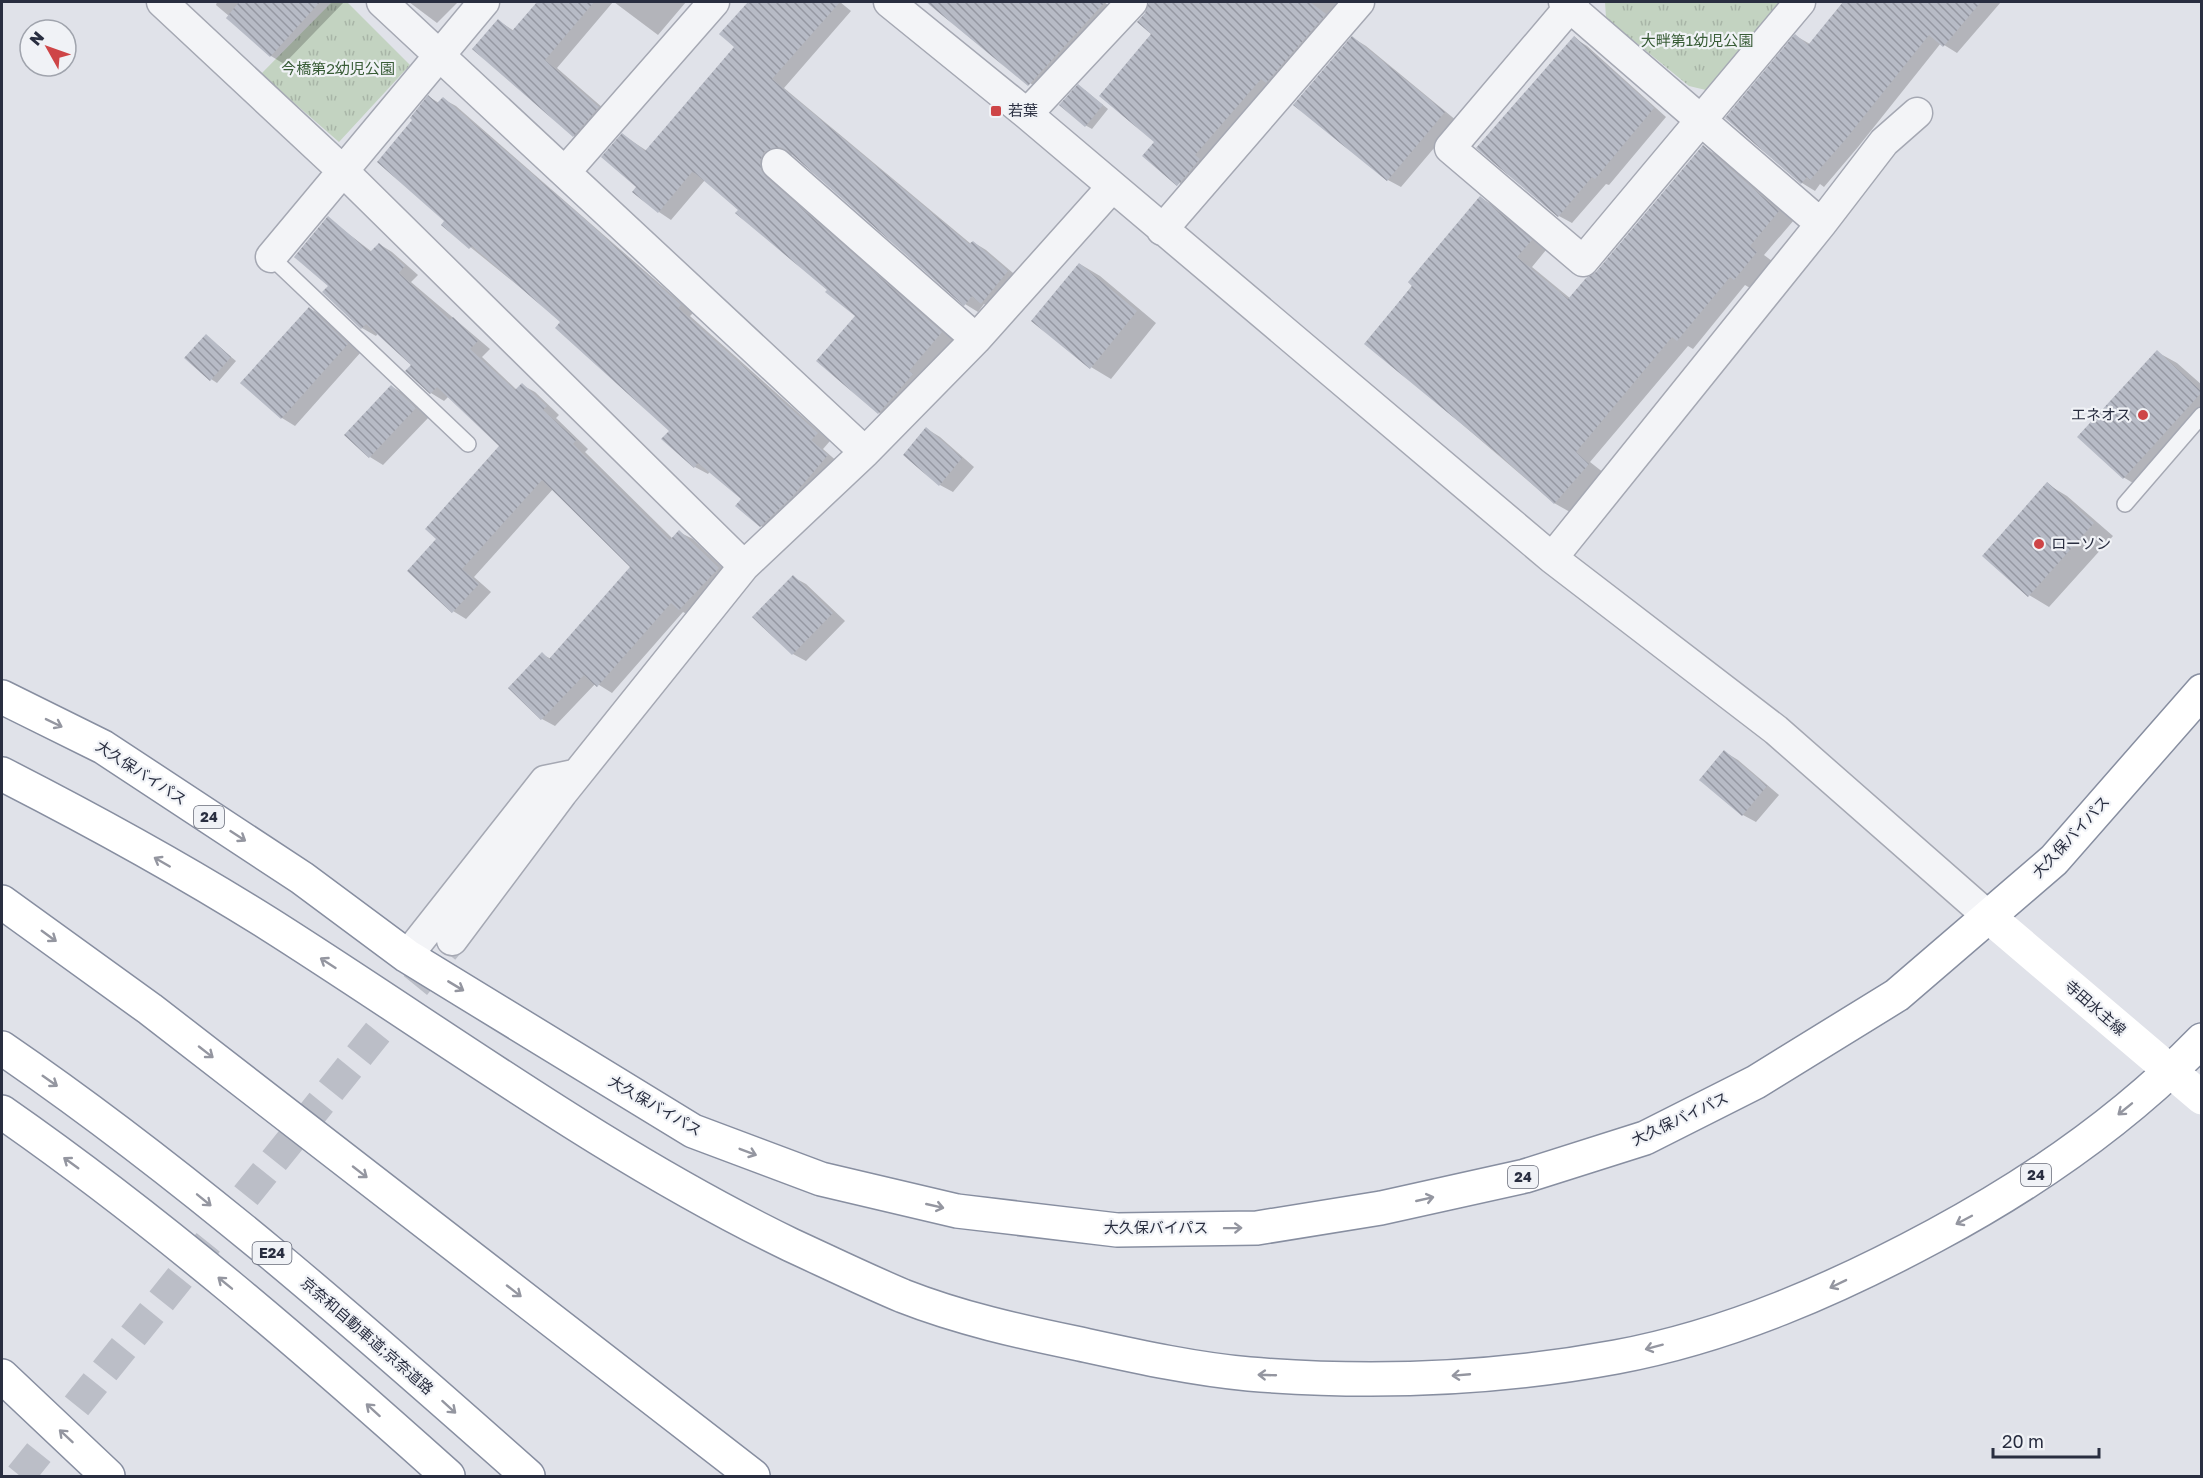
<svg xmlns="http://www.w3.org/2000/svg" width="2203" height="1478" font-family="'Golos Text','Noto Sans JP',sans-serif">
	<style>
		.park { fill: url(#park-tufts) }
		.shadow { fill: #0003 }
		.building { fill: url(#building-back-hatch) }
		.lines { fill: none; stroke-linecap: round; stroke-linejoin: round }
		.minor-tunnel { stroke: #bbbec7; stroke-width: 30; stroke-dasharray: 30 15; stroke-linecap: butt }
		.service-casing { stroke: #a5a8b3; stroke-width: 18 }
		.minor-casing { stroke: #a5a8b3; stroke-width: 33 }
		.trunk-casing { stroke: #878ea0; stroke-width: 36 }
		.motorway-casing { stroke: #878ea0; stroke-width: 36 }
		.service { stroke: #f3f4f7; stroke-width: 15 }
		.minor { stroke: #f3f4f7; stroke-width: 30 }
		.secondary { stroke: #fff; stroke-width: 33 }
		.trunk { stroke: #fff; stroke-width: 33 }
		.motorway { stroke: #fff; stroke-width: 33 }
		.oneway { stroke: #9496a0 }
		.poi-dot { fill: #ce4547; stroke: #f0f2f6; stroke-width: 2 }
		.labels { text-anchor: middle; stroke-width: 4.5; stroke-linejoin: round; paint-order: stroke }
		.shield { fill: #f0f2f6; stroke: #656977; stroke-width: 1.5 }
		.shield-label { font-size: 14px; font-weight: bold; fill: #292e40 }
		.park-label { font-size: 15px; fill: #385c36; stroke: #f0f2f6 }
		.poi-label { font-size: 15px; fill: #292e40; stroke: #f0f2f6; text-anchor: start }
		.street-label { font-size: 15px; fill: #292e40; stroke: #f0f2f6 }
	</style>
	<defs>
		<pattern id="park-tufts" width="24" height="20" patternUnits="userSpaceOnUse" patternTransform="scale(1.5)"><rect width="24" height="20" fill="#c3d3c1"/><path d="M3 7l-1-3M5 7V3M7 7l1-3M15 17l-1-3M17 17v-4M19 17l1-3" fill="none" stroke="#a8b5a7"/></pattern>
		<pattern id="building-back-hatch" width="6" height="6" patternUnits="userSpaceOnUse" patternTransform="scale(1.5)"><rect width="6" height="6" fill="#b7bbc6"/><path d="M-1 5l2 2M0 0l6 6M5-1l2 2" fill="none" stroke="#9598a2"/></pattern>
	</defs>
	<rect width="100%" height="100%" fill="#e0e2e9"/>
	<!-- park -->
	<path class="park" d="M332 2H347L410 65 339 142 261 74Z
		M1605 2H1783L1710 91 1689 86 1606 18Z"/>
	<!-- shadow -->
	<path class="shadow" d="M217 2H344L284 64 271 56 228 18 229 16 216 5Z
		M409 2H458L437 23Z
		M539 2H613L557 68 611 115 586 143 574 136 499 21 514 31Z
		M614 2H686L658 35Z
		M750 2H840L851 11 784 88 971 244 973 242 986 250 1020 279 994 310 984 304 978 312 965 304 794 154 777 159 774 179 779 186 954 340 892 420 879 413 857 316 830 290 705 180 671 220 659 212 638 187 623 135 647 151 736 47 721 34Z
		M928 2H1104L1116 11 1042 92 969 37Z
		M1169 2H1351L1191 192 1144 155 1156 142 1153 34 1146 28Z
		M1845 2H2001L1957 53 1941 43 1858 147 1824 187 1820 184 1815 191 1802 183 1727 118 1796 36 1810 44Z
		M1353 38 1366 46 1457 121 1401 187 1388 180Z
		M1574 38 1587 46 1666 117 1609 185 1606 184 1572 223 1559 216Z
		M1085 90 1108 109 1092 129 1085 125Z
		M429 97 439 103 443 99 456 106 693 313 690 316 830 441 823 449 840 464 774 534 761 526 743 499 710 471 708 474 695 467 671 430 563 322 443 225 446 221 414 120Z
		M1703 147 1719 156 1794 220 1764 255 1772 261 1750 288 1745 285 1693 349 1688 346 1590 462 1604 473 1570 512 1554 503 1367 343 1481 198 1496 207 1546 250 1532 267 1571 299 1597 273Z
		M328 218 372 252 379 244 392 252 418 275 411 282 490 349 482 357 517 390 522 385 535 392 559 415 556 418 588 449 585 452 673 539 679 532 693 539 731 576 693 617 683 612 612 693 596 683 555 726 542 719V654L551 659 632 567 553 489 474 577 491 592 466 619 453 611 438 538 502 446 449 396 444 401 431 393 413 365 378 333 376 336 362 328 324 292 330 286Z
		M1080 264 1100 276 1156 323 1111 379 1091 367Z
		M309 308 323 316 361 352 295 426 282 418 243 383Z
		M206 336 236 361 217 383 211 379Z
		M2157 352 2177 363 2202 385V425L2143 489 2123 477Z
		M392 387 405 394 429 417 383 465 370 457Z
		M927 429 940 437 974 467 953 492 940 485Z
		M2047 484 2067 496 2113 536 2049 607 2029 595Z
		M793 577 806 584 845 621 806 661 793 654 754 617Z
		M1725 752 1738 760 1779 795 1756 822 1743 815Z"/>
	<!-- building -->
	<path class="building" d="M239 2H320L270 57 226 18Z
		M537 2H594L545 60 599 107 573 137 472 49 498 19 512 31Z
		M748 2H840L772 79 969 244 973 241 1008 271 981 304 972 296 964 306 788 151 780 147 764 152 760 161 761 170 766 177 942 332 909 371 913 374 878 414 816 361 855 316 825 292 827 290 735 213 738 210 695 173 692 172 658 213 632 192 636 187 601 157 622 133 645 151 734 47 719 34Z
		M926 2H1105L1028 86Z
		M1149 2H1310L1326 14 1266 83 1261 79 1195 155 1200 159 1177 186 1142 156 1154 142 1099 96 1151 34 1137 22 1145 13Z
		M1843 2H1981L1943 47 1929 35 1845 140 1810 180 1807 177 1801 184 1725 118 1795 34 1808 45Z
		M1352 36 1445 112 1387 181 1293 105Z
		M1574 36 1654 108 1595 179 1592 177 1558 217 1476 148Z
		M1078 84 1103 105 1085 127 1059 105Z
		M428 95 437 103 443 97 582 217 681 305 678 308 818 433 811 440 828 455 792 497 760 527 735 506 741 499 698 463 694 468 661 439 669 431 555 328 560 322 472 246 469 249 441 225 444 221 377 162 412 120 410 118Z
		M1703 145 1779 211 1750 246 1757 252 1734 280 1730 277 1677 341 1672 337 1576 452 1589 464 1554 504 1503 458 1364 344 1412 286 1408 282 1480 196 1532 240 1517 257 1568 299 1586 278 1596 272Z
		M328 216 370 252 379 243 405 266 399 273 450 320 453 317 478 341 470 349 515 390 522 383 547 406 543 410 576 440 573 444 670 540 679 530 719 568 679 610 671 603 597 687 584 675 541 720 508 688 542 652 549 659 630 567 542 480 462 569 479 584 452 613 407 571 436 539 425 529 499 446 437 387 430 394 405 371 411 365 366 324 361 329 322 292 328 286 294 257Z
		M1079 263 1137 311 1090 369 1031 321Z
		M309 307 348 344 281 419 240 383Z
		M206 334 231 357 210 381 184 358Z
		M2157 350 2202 392 2123 479 2077 437Z
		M391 385 416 408 369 458 344 435Z
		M926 427 962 458 939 486 903 455Z
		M2047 482 2094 523 2028 597 1982 556Z
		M793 575 833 613 792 655 752 617Z
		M1724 750 1767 786 1742 816 1699 780Z"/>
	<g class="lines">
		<!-- minor-tunnel -->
		<path class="minor-tunnel" d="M20 1476 452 940"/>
		<!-- service casing -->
		<g class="service-casing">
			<path id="service" d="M271 257 468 444
				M2125 504 2202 415"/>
		</g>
		<!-- minor casing -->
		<g class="minor-casing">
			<path id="minor" d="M162 2 343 171 744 566
				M382 2 865 452
				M889 2 1027 114 1552 558 1776 730 1989 917
				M1564 2 1821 224
				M1574 2 1450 148 1583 261 1800 2
				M1027 114 1132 2
				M777 164 976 339
				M565 172 714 2
				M1162 230 1359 2
				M271 257 484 2
				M1552 558 1821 224 1884 142 1917 113
				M452 940 562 793 744 566 865 452 976 339 1112 187
				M407 956 545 781 574 775"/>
		</g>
		<!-- trunk casing -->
		<g class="trunk-casing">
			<path id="trunk" d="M2 697 103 747 302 878 407 956 693 1131 821 1179 957 1211 1117 1230 1257 1228 1381 1208 1525 1176 1645 1138 1756 1082 1897 995 2054 860 2202 691
				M2 774C92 820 183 870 269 924 441 1033 607 1156 791 1245 828 1262 865 1280 903 1296 959 1318 1021 1332 1080 1344 1135 1356 1193 1369 1249 1374 1370 1384 1497 1379 1616 1357 1729 1336 1836 1289 1936 1235 2033 1183 2125 1119 2202 1040"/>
		</g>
		<!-- motorway casing -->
		<g class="motorway-casing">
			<path id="motorway" d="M2 902 150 1009 753 1476
				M2 1048C189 1176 359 1326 528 1476
				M2 1112C160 1222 305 1348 448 1476
				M2 1376 108 1476"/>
		</g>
		<!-- service -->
		<use href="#service" class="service"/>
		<!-- minor -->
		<use href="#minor" class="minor"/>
		<!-- secondary -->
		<path class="secondary" d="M1989 917 2202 1098"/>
		<!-- trunk -->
		<use href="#trunk" class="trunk"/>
		<!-- motorway -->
		<use href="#motorway" class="motorway"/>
	</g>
	<!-- one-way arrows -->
	<defs><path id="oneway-shaft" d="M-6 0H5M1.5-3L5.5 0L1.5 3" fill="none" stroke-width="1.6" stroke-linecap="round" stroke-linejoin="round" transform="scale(1.5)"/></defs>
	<g class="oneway">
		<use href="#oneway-shaft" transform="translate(54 723) rotate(26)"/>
		<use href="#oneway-shaft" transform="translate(238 836) rotate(33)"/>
		<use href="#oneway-shaft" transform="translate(162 862) rotate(-150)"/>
		<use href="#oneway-shaft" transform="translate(49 936) rotate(36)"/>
		<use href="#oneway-shaft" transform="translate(328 963) rotate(-147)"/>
		<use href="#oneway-shaft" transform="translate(456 986) rotate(31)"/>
		<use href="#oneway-shaft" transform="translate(206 1052) rotate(38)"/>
		<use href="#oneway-shaft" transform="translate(50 1081) rotate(35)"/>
		<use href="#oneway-shaft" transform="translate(2125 1109) rotate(141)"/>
		<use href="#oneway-shaft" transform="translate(748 1152) rotate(21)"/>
		<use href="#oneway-shaft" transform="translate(71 1163) rotate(-144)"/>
		<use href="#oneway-shaft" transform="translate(360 1172) rotate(38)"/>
		<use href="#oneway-shaft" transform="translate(1425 1199) rotate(-13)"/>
		<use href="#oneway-shaft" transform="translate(204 1200) rotate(39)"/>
		<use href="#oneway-shaft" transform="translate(935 1206) rotate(13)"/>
		<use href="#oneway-shaft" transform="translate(1964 1220) rotate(152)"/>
		<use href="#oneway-shaft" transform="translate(1233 1228) rotate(-1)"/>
		<use href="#oneway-shaft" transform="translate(225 1283) rotate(-141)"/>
		<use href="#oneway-shaft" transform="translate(1838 1284) rotate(154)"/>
		<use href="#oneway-shaft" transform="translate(514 1291) rotate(38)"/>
		<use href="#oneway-shaft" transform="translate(1654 1347) rotate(165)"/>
		<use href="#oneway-shaft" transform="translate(1267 1375) rotate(-178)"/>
		<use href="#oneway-shaft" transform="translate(1461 1375) rotate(175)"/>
		<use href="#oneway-shaft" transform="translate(449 1407) rotate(42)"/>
		<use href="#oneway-shaft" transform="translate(373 1410) rotate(-138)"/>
		<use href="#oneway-shaft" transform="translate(66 1436) rotate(-137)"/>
	</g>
	<!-- markers -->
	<g class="poi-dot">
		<rect x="990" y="105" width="12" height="12" rx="3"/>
		<circle cx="2143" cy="415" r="6"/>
		<circle cx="2039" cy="544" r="6"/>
	</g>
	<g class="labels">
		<!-- shield labels -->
		<g class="shield">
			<rect x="194" y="806" width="30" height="22" rx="4.5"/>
			<rect x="2021" y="1164" width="30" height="22" rx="4.5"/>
			<rect x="1508" y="1166" width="30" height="22" rx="4.5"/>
			<rect x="252.5" y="1242" width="39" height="22" rx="4.5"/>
		</g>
		<g class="shield-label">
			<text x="209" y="822">24</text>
			<text x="2036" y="1180">24</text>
			<text x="1523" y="1182">24</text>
			<text x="272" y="1258">E24</text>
		</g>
		<!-- park labels -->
		<g class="park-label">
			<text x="1697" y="46">大畔第1幼児公園</text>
			<text x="338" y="74">今橋第2幼児公園</text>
		</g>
		<!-- poi labels -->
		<g class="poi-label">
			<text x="1008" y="116">若葉</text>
			<text x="2131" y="420" text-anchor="end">エネオス</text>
			<text x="2051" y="549">ローソン</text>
		</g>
		<!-- street labels -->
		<g class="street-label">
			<text transform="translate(141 773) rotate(33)" y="5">大久保バイパス</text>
			<text transform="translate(2071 837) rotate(-47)" y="5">大久保バイパス</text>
			<text transform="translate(2095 1008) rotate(41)" y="5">寺田水主線</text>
			<text transform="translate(655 1106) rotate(30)" y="5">大久保バイパス</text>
			<text transform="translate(1680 1119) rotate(-25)" y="5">大久保バイパス</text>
			<text x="1156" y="1233">大久保バイパス</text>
			<text transform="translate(367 1336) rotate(41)" y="5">京奈和自動車道;京奈道路</text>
		</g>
	</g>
	<!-- border -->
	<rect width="2203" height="1478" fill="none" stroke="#292e40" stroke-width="6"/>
	<!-- north arrow -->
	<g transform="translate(48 48) rotate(310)"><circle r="28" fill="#f0f2f6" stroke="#a0a4ad" stroke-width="1.5"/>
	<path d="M0-4.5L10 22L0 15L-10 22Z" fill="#ce4547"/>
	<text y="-9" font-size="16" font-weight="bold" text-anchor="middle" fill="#292e40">N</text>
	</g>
	<!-- scale -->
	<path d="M1993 1448v9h106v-9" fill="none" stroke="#292e40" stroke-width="3"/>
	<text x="2002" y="1448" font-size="18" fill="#292e40" stroke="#f0f2f6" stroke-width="4.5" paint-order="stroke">20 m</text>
</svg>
